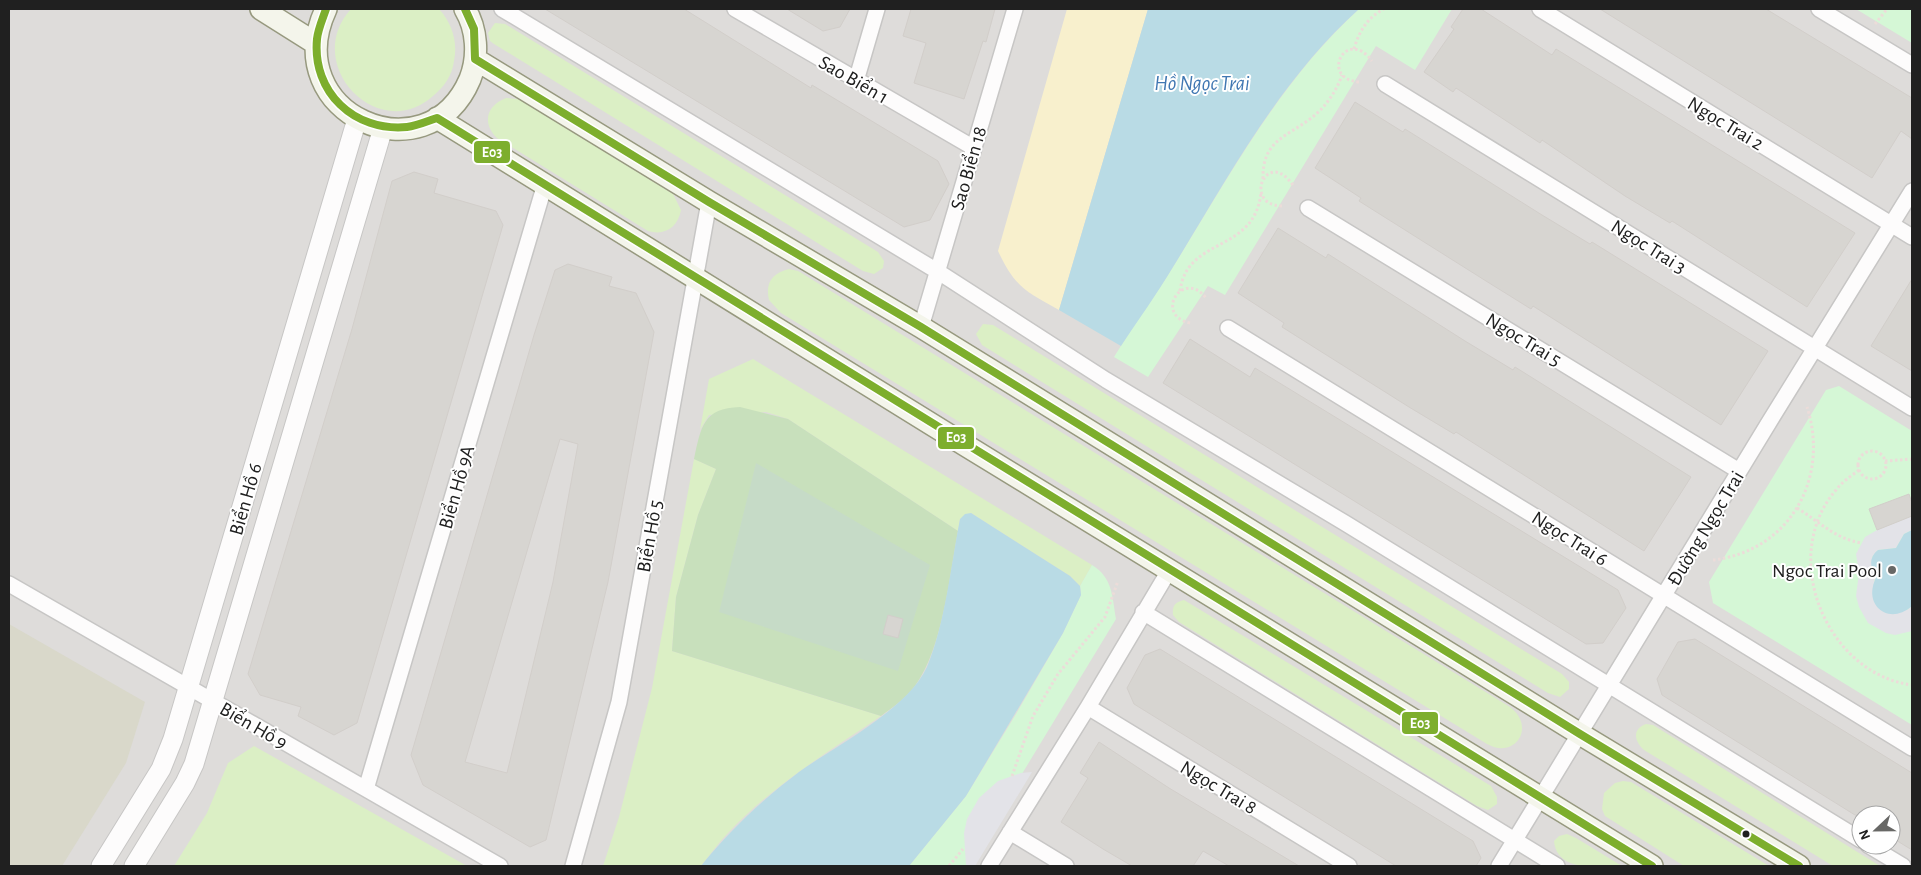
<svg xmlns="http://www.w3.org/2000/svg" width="1921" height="875" font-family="'Alegreya Sans',sans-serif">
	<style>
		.residential { fill: #dedcda; fill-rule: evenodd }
		.construction { fill: #d9d8ca }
		.grass { fill: #dbefc5 }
		.forest { fill: #c8e0bc }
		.sand { fill: #f8f0cd }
		.cemetery { fill: #c6dbc7 }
		.park { fill: #d5f7d6 }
		.plaza { fill: #e3e3e8 }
		.water { fill: #b9dbe5 }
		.building { fill: #d7d5d1; stroke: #d2ceca; fill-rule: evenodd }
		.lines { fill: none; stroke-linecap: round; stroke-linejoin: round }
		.minor-casing { stroke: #c7c6c5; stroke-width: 18 }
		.tertiary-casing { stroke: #c7c6c5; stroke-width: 21 }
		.secondary-casing { stroke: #97997f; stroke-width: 24 }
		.path { stroke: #ecdcd9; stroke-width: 3; stroke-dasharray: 2.5 2.5; stroke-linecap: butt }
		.minor { stroke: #fdfcfc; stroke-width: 15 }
		.tertiary { stroke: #fdfcfc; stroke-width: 19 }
		.secondary { stroke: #f4f5eb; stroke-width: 21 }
		.bus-1-casing { stroke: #fff; stroke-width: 11 }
		.bus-1 { stroke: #7dae2d; stroke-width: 8 }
		.poi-dot { fill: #686866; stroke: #fff; stroke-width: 2 }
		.bus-dot { fill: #202020; stroke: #fff; stroke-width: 2 }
		.labels { text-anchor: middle; stroke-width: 4; stroke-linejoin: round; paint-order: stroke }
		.street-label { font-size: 20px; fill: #202020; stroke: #fff }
		.poi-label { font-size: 20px; fill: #202020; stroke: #fff; text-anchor: end }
		.water-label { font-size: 21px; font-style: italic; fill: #4077b2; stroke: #fff }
		.line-badge { stroke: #fff; stroke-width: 2 }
		.badge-label { font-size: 14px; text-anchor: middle; font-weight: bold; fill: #fff }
	</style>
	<rect width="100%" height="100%" fill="#efede9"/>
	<!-- residential -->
	<path class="residential" d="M9 9H1912V866H9ZM1861 815H1891V845H1861Z"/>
	<!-- construction -->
	<path class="construction" d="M9 624 145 702 126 763 62 866H9Z"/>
	<!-- grass -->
	<path class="grass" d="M351 9H439C452 23 458 42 454 61 452 76 444 87 433 96 378 145 301 64 351 9Z
		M495 23 505 24 878 252 884 261 883 268 874 274 863 271 494 44 490 41 488 33Z
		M506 98 518 99 673 194 681 210C678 227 665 236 648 231L497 138C482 123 486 106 506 98Z
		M789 269 798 271 1510 707C1536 726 1516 760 1487 744L781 313 769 300C765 283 772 273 789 269Z
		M983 324 993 325 1562 674 1569 682V689L1560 697 1548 693 982 345 976 334Z
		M753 359 1092 565 1080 586 1070 576 971 513 960 519 958 531 788 419 766 412 709 415 700 430 709 379Z
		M694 459 716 469 698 515 676 597 672 651 881 716C828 752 772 786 728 833 718 843 710 855 701 866H603L619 817 652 688Z
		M1184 600 1491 786 1497 797V804L1488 810 1477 806 1179 622 1173 615C1172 606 1175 602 1184 600Z
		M1646 724 1653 725 1880 866H1833L1644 750C1634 741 1632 729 1646 724Z
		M254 746 467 866H174L207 813 228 763Z
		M1623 781 1631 782 1769 866H1684L1605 816 1602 809 1604 793 1615 783Z
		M1567 834 1576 838 1622 866C1599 866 1557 873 1554 841L1559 836Z"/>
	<!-- forest -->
	<path class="forest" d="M740 407 788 419 958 531C949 578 943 647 915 686 907 697 892 708 881 716L672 651 676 597 698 515 716 469 694 459C701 427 703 408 740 407Z"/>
	<!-- sand -->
	<path class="sand" d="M1067 9H1148L1059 310C1025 291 1015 287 998 251Z"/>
	<!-- cemetery -->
	<path class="cemetery" d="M756 463 930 565 898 671 719 612Z"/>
	<!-- park -->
	<path class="park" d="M1359 9H1452L1415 70 1376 46 1225 295 1208 286 1148 377 1114 357C1133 326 1154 298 1173 267 1229 177 1279 82 1359 9Z
		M1856 9H1912V43Z
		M1839 386 1912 431V725L1713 603 1709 582 1826 390Z
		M1092 565C1113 578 1112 596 1116 619L966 866H909L966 796 1016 714 1063 633 1081 595 1080 586Z"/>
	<!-- plaza -->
	<path class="plaza" d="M1912 516V530L1904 534 1896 548 1878 550 1872 557 1874 572 1877 576 1874 581 1907 610 1912 606V631L1895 635 1886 633 1868 623 1859 607 1856 596 1859 573 1856 554 1865 537 1877 530Z
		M1032 772 975 866H966L964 833 967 819 979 798 998 781 1021 773Z"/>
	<!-- water -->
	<path class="water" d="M1148 9H1359C1279 81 1229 176 1173 267 1157 294 1138 320 1121 346L1059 310Z
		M971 513 1070 576 1080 586 1081 595 1063 633 966 796 909 866H701C730 830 762 800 799 772 837 745 908 709 927 667 945 624 951 565 960 519L965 514Z
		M1912 530V606C1888 627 1861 604 1877 576 1869 567 1869 557 1878 550L1896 548 1904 534Z"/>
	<!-- building -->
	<path class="building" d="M545 9H684L811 88 812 85 938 161 949 184 930 220 904 227Z
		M787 9H850L840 27 823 31Z
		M911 9H995L986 42 983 41 964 99 914 83 926 43 903 36Z
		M1463 9H1481L1552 55 1556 49 1855 233 1807 307 1672 221 1670 223 1625 196 1542 140 1540 143 1456 88 1453 92 1424 72 1454 29 1451 27Z
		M1600 9H1766L1912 98V139L1901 131 1872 178Z
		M1355 102 1403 132 1405 129 1542 215 1590 244 1592 242 1768 351 1721 425 1533 306 1531 309 1486 281 1359 201 1361 198 1315 168Z
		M414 172 438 179 434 193 496 211 503 225 357 723 334 735 298 716 301 707 260 695 248 674 352 329 392 181Z
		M1278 228 1326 258 1328 254 1465 341 1513 370 1515 367 1691 477 1644 551 1456 432 1454 434 1409 407 1282 327 1284 323 1238 293Z
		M568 264 612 277 609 286 636 293 654 332 608 582 546 840 530 847 423 785 411 755 534 335 555 270ZM560 439 578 444 553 582 507 773 465 762Z
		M1912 279V371L1871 346Z
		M1190 339 1250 377 1255 368 1618 590 1626 608 1603 643 1586 644 1163 383Z
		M1909 494 1912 503V516L1877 530 1869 509Z
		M888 615 903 619 898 638 883 634Z
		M1695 639 1912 773V850L1891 837V815H1855L1662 695 1657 679 1678 642Z
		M1160 649 1473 841 1481 858 1476 866H1396L1134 704 1127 688 1145 655Z
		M1099 742 1169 788 1299 866H1229L1203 851 1193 866H1132L1103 849 1061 822 1088 778 1080 773Z"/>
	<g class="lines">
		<!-- minor casing -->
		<g class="minor-casing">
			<path id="minor" d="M502 9 937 271 1106 380 1345 523 1861 840
				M735 9 974 148
				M1540 9 1912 237
				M1819 9 1912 65
				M856 81 877 9
				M1385 84 1912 408
				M1308 208 1739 471
				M921 327 1015 9
				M1228 328 1912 748
				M9 584 500 866
				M1143 612 1557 866
				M1088 707 1349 866
				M366 789 545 184
				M1010 832 1066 866
				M1868 845 1903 866
				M573 866 619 702 709 202
				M989 866 1088 707 1170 569
				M1499 866 1768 424 1912 191"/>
		</g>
		<!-- tertiary casing -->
		<g class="tertiary-casing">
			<path id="tertiary" d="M101 866 161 769 173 739 357 119
				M134 866 185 783 194 764 383 128"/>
		</g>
		<!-- secondary casing -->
		<g class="secondary-casing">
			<path id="secondary" d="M261 9 315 43
				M326 9C277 114 427 180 470 79 479 56 477 29 465 9
				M475 59 709 202 921 327 1580 734 1799 866
				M437 118 965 445 1652 866"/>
		</g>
		<!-- path -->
		<path class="path" d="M1875 24 1887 9
			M1354 49C1359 31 1368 17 1384 9
			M1359 82C1319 79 1346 26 1372 61
			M1263 179C1262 141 1286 137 1310 119 1325 108 1336 92 1342 75
			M1282 206C1241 205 1268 145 1294 187
			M1180 291C1187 236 1254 254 1261 193
			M1190 323C1153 315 1183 268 1206 298
			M1858 465a14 14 0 1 1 28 0a14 14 0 1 1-28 0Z
			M1885 461 1912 459
			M1859 470C1851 476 1842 482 1836 490 1778 557 1827 674 1912 685
			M1797 508C1820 522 1835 539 1862 543
			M1713 560C1790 551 1830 478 1807 407
			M1012 776 1033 716 1058 674 1105 617 1118 581
			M949 866 963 849"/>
		<!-- minor -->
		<use href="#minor" class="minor"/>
		<!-- tertiary -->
		<use href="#tertiary" class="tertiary"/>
		<!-- secondary -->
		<use href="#secondary" class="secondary"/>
		<!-- bus-1 casing -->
		<g class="bus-1-casing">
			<path id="bus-1" d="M326 9C323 18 318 29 317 39 312 92 354 132 407 127 417 126 428 121 437 118L1652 866
				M465 9 474 29 475 59 709 202 921 327 1580 734 1799 866"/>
		</g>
		<!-- bus-1 -->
		<use href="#bus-1" class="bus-1"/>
	</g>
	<!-- markers -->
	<circle class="poi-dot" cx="1892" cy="570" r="5"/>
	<circle class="bus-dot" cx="1746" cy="834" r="4.5"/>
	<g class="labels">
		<!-- street labels -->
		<g class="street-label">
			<text transform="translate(854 79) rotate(30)" y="7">Sao Biển 1</text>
			<text transform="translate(1726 123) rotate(31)" y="7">Ngọc Trai 2</text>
			<text transform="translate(968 168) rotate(-74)" y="7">Sao Biển 18</text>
			<text transform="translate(1649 246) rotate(32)" y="7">Ngọc Trai 3</text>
			<text transform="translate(1524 339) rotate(31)" y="7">Ngọc Trai 5</text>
			<text transform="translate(456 487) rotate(-74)" y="7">Biển Hồ 9A</text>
			<text transform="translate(245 499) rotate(-74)" y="7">Biển Hồ 6</text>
			<text transform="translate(1705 528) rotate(-59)" y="7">Đường Ngọc Trai</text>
			<text transform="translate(649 536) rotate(-80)" y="7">Biển Hồ 5</text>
			<text transform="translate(1570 538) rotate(32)" y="7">Ngọc Trai 6</text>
			<text transform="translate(254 725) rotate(30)" y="7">Biển Hồ 9</text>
			<text transform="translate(1219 787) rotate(31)" y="7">Ngọc Trai 8</text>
		</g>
		<!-- poi labels -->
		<g class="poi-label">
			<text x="1882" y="577">Ngoc Trai Pool</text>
		</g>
		<!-- water labels -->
		<g class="water-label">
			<text x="1202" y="90">Hồ Ngọc Trai</text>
		</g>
	</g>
	<g class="line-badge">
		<rect x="473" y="140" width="38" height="24" rx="5" fill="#7dae2d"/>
		<rect x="937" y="426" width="38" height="24" rx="5" fill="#7dae2d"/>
		<rect x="1401" y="711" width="38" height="24" rx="5" fill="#7dae2d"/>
	</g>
	<g class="badge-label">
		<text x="492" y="157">E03</text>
		<text x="956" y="442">E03</text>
		<text x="1420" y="728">E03</text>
	</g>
	<!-- border -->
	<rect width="1921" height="875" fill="none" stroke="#202020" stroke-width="20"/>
	<!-- north arrow -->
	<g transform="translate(1876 830) rotate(248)"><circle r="24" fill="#ffffff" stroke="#a6a6a6"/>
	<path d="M0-4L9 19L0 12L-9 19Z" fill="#686866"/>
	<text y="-8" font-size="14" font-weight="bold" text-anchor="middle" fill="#202020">N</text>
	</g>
</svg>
